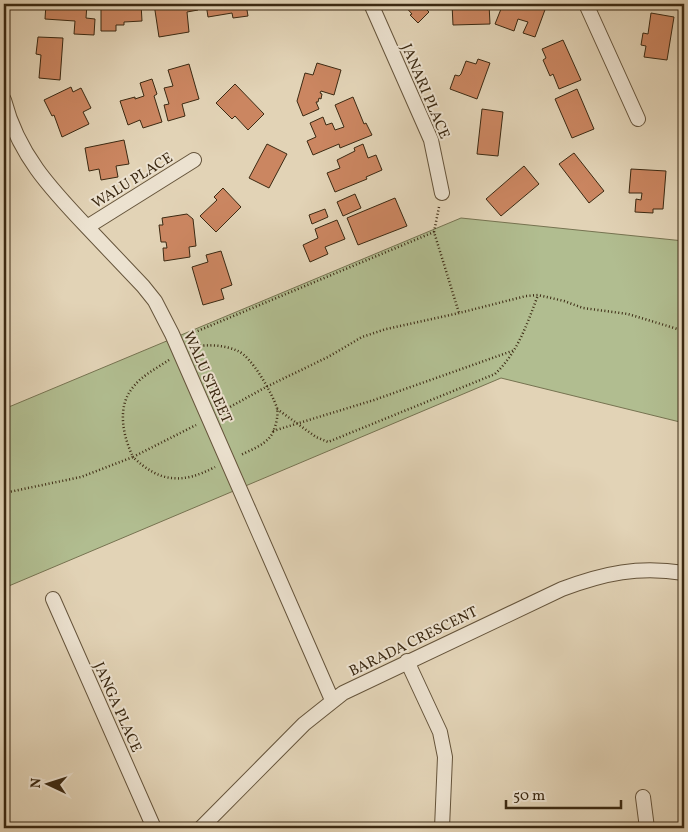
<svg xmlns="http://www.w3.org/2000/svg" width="688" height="832" font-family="Vollkorn,serif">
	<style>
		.green { fill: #b1bd90; stroke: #767351 }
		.building { fill: #cb8661; stroke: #3b2912 }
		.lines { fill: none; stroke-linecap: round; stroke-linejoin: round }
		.street-casing { stroke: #65543b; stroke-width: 16 }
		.path { stroke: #3b2912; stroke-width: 2.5; stroke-dasharray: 1 2.5; stroke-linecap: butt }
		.street { stroke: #ece2d0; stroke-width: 14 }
		.labels { text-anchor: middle; stroke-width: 4; stroke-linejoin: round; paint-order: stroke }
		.street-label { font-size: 15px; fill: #3b2912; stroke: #ece2d0 }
	</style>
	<rect width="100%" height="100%" fill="#e2d3b6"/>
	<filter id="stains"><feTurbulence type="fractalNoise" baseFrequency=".004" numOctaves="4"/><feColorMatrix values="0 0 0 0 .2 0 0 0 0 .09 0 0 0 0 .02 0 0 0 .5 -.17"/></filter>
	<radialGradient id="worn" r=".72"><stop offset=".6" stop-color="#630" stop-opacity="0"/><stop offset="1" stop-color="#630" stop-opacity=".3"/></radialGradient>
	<!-- green -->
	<path class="green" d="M461 218 684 241V423L501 378 4 588V409Z"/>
	<!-- building -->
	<path class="building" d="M46 4H87L86 18 95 19 94 35 74 34 75 21 45 19Z
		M101 4H141L142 21 124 22V25H116V31H101Z
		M154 4H179L180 7H184L183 4H197L198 10 187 12 189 32 159 37Z
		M206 4H246L248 16 233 18 232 13 208 17Z
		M403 4H423L422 5 429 12 418 23 410 15 412 14Z
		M452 4H489L490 24 453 25Z
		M503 4H537L546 7 535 37 523 33 528 22 518 19 514 31 495 24Z
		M651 13 674 17 667 60 644 57 646 46 641 45 643 33 648 34Z
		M38 37 63 38 60 80 39 78 41 55 36 54Z
		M563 40 581 80 559 89 553 74 550 76 543 60 546 58 542 49Z
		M478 59 490 63 477 99 450 89 455 75 459 76 461 74 466 61 476 64Z
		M317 63 341 70 334 95 321 91 320 93 322 94 321 99 319 98 318 102H316L319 109 303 116 297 101 305 73 313 75Z
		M189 64 199 99 182 104 185 116 168 121 164 105 169 104 164 88 173 86 168 70Z
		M152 79 157 94 154 96 162 122 143 128 140 120 128 125 120 101 135 97V99L144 96 140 83Z
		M235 84 264 114 248 130 235 116 232 119 216 103Z
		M71 87 73 92 81 88 91 108 83 112 89 124 62 137 54 115 52 116 44 100Z
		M577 89 594 129 572 138 555 99Z
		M353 97 364 124 366 123 372 135 340 148 339 144 313 155 307 141 316 137 310 123 323 117 326 125 332 123 335 130 344 127 335 105Z
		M482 109 503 112 498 156 477 154Z
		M124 140 129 164 116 166 118 177 101 180 99 169 89 171 85 148Z
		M267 144 287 154 269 188 249 178Z
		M363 144 368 158 376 155 382 170 366 177 367 179 335 192 327 173 340 168 337 160 355 151 354 148Z
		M574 153 604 191 589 203 559 164Z
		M524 166 539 184 501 216 486 199Z
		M631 169 666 171 663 209H653V213L635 212 636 199 641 200 642 193H629Z
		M223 188 241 207 216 232 200 216 217 200 214 197Z
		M355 194 361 208 343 216 337 202Z
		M395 198 407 226 358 245 347 218Z
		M325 209 328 217 312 224 309 215Z
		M187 214 193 219 196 246 189 247 190 257 164 261 163 248H167L166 242H161L159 225H163L162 218Z
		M337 220 345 239 325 247 328 254 310 262 303 245 318 238 315 229Z
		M221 251 232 285 221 289 224 299 203 305 192 267 208 262 206 255Z"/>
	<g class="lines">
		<!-- street casing -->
		<g class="street-casing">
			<path id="street" d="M371 4 431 140 442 193
				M586 4 638 119
				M4 100C18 154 50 188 87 227 106 247 125 267 143 286L155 301 172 334 332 700
				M87 227 194 160
				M53 599 154 828
				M407 661 440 732 445 757 442 828
				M643 797 647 828
				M201 828 304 724 343 693 562 589C605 573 638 566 684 573"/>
		</g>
		<!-- path -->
		<path class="path" d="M439 207 434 232 459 313
			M188 335 434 232
			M193 347C207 344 225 345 238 351 252 357 272 393 277 408 279 415 275 431 270 437 263 446 250 450 241 455
			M169 360C157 368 143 375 134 386 116 406 123 436 133 457L196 425
			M277 409 316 437 328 442 495 374C518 352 527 324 538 295
			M221 412 266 387 328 357 362 337 386 329 459 313 526 296 538 295 564 301 583 308 628 314 684 331
			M273 431 374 400 515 350
			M4 493 81 477 133 457C160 483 183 484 215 467"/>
		<!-- street -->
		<use href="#street" class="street"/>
	</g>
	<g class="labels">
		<!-- street labels -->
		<g class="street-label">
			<text transform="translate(426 91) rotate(67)" y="5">JANARI PLACE</text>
			<text transform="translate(132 180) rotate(-32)" y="5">WALU PLACE</text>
			<text transform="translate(208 377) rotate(66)" y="5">WALU STREET</text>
			<text transform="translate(413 641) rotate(-26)" y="5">BARADA CRESCENT</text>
			<text transform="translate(118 707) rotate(66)" y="5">JANGA PLACE</text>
		</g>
	</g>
	<!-- margin -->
	<rect width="688" height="832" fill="none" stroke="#e2d3b6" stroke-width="20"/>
	<rect x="5" y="5" width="678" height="822" fill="none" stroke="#3b2912" stroke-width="2.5"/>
	<rect x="10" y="10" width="668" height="812" fill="none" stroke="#3b2912"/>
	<!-- north arrow -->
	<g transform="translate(48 784) rotate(274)" stroke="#ece2d0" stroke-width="4" paint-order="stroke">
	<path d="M0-4L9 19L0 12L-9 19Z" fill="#3b2912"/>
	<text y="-8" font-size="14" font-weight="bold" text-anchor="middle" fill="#3b2912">N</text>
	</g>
	<!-- scale -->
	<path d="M506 800v8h115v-8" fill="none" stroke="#3b2912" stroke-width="2.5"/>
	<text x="513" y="800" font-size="15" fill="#3b2912" stroke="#ece2d0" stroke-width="4" paint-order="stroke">50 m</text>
	<rect width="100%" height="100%" filter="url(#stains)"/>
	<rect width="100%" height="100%" fill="url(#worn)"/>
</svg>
